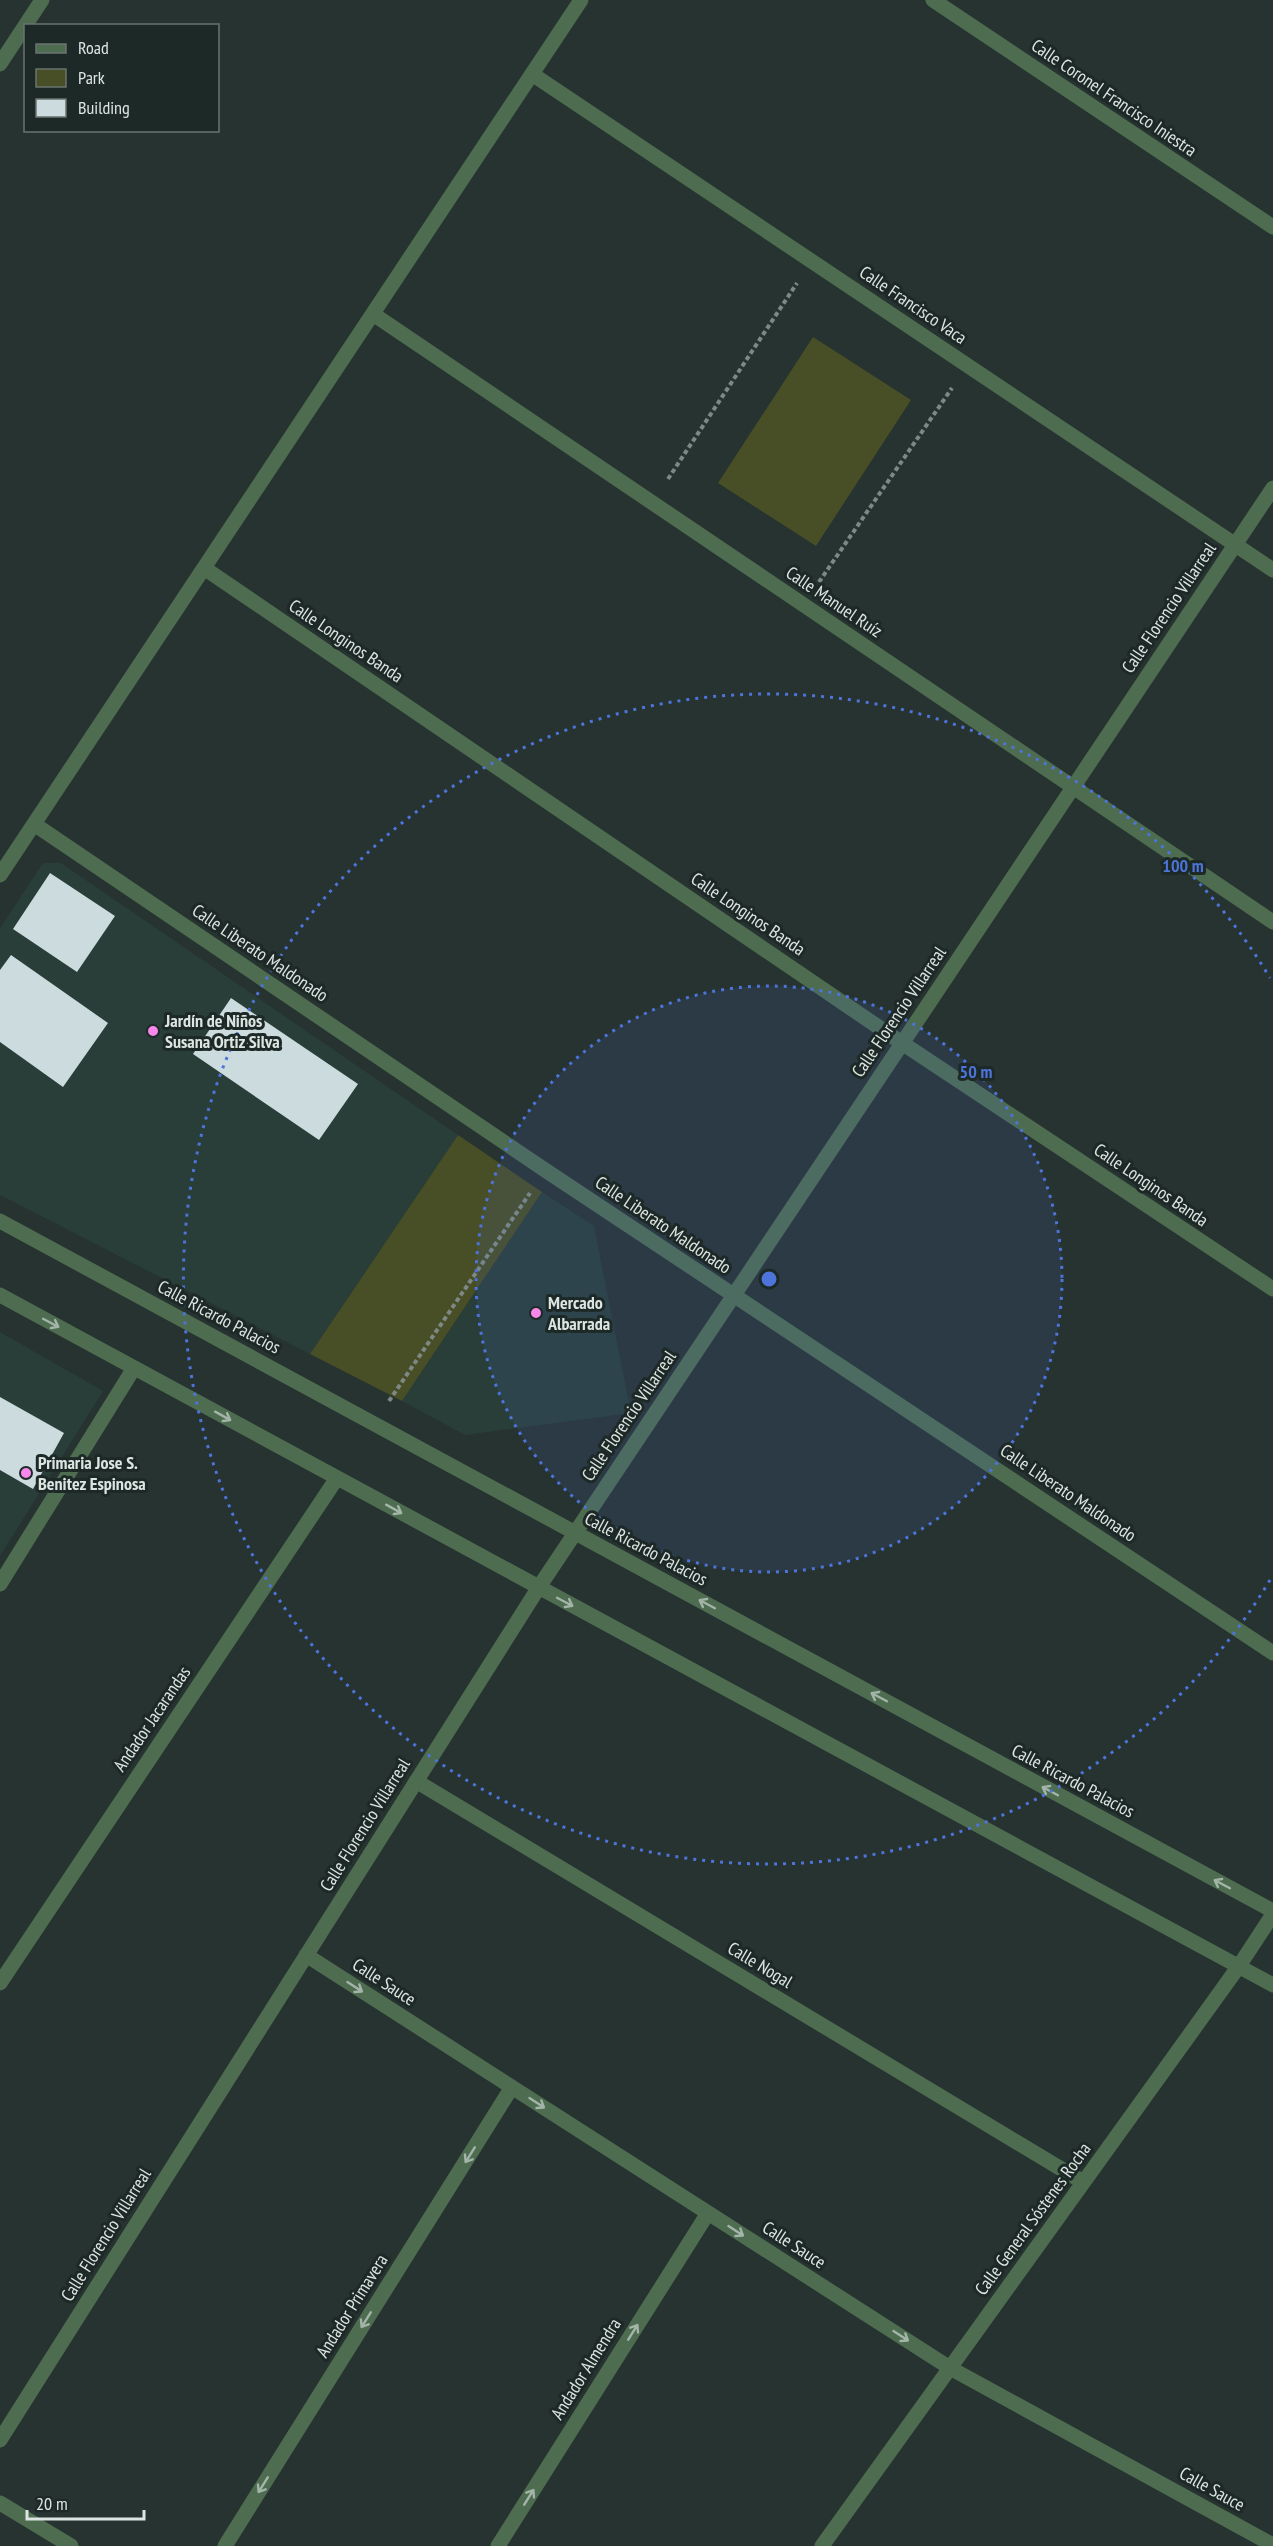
<svg xmlns="http://www.w3.org/2000/svg" width="1273" height="2546" font-family="'PT Sans Narrow',sans-serif">
	<style>
		.built { fill: #293e39 }
		.green { fill: #484e25 }
		.building { fill: #cbdbde }
		.lines { fill: none; stroke-linecap: round; stroke-linejoin: round }
		.path { stroke: #7e8885; stroke-width: 4; stroke-dasharray: 4.5 3; stroke-linecap: butt }
		.minor { stroke: #4d6c50; stroke-width: 15 }
		.oneway { stroke: #a3b5a8 }
		.ring { fill: none; stroke: #4d74da; stroke-width: 3; stroke-dasharray: 3 6 }
		.poi-dot { fill: #f688ec; stroke: #1d2926; stroke-width: 2 }
		.labels { text-anchor: middle; stroke-width: 6; stroke-linejoin: round; paint-order: stroke }
		.street-label { font-size: 18px; fill: #dde5e2; stroke: #1d2926 }
		.poi-label { font-size: 18px; font-weight: bold; fill: #dde5e2; stroke: #1d2926; text-anchor: start }
		.centre { fill: #4d74da; stroke: #1d2926; stroke-width: 3 }
		.ring-label { font-size: 18px; text-anchor: middle; font-weight: bold; fill: #4d74da; stroke: #1d2926; stroke-width: 6; stroke-linejoin: round; paint-order: stroke }
	</style>
	<rect width="100%" height="100%" fill="#273330"/>
	<!-- built -->
	<path class="built" d="M43 863H61L458 1135 310 1354 0 1195V928Z
		M542 1192 594 1226 631 1413 465 1435 402 1401Z
		M0 1332 103 1391 0 1556Z"/>
	<!-- green -->
	<path class="green" d="M813 337 911 400 816 546 718 483Z
		M458 1135 542 1192 402 1401 310 1354Z"/>
	<!-- building -->
	<path class="building" d="M50 873 115 916 77 972 13 929Z
		M11 955 108 1023 63 1087 0 1042V970Z
		M231 998 358 1084 319 1140 193 1054Z
		M0 1397 64 1433 33 1489 0 1470Z"/>
	<g class="lines">
		<!-- path -->
		<path class="path" d="M668 479 797 283
			M819 582 952 388
			M389 1401 530 1193"/>
		<!-- minor -->
		<path class="minor" d="M933 0 1273 227
			M0 64 42 0
			M532 74 1273 570
			M373 314 1273 922
			M204 568 902 1043 1273 1289
			M34 824 545 1170 1273 1653
			M0 875 581 0
			M0 1221 1273 1911
			M0 1295 1273 1985
			M0 1584 134 1368
			M416 1781 1083 2182
			M306 1955 950 2368 1273 2545
			M0 1983 337 1478
			M0 2440 539 1587 1273 488
			M0 2503 71 2546
			M225 2546 512 2087
			M498 2546 708 2213
			M822 2546 1239 1966 1273 1914"/>
	</g>
	<!-- one-way arrows -->
	<defs><path id="oneway-shaft" d="M-6 0H5M1.5-3L5.5 0L1.5 3" fill="none" stroke-width="1.6" stroke-linecap="round" stroke-linejoin="round" transform="scale(1.5)"/></defs>
	<g class="oneway">
		<use href="#oneway-shaft" transform="translate(51 1323) rotate(28)"/>
		<use href="#oneway-shaft" transform="translate(223 1416) rotate(29)"/>
		<use href="#oneway-shaft" transform="translate(394 1509) rotate(29)"/>
		<use href="#oneway-shaft" transform="translate(565 1602) rotate(28)"/>
		<use href="#oneway-shaft" transform="translate(707 1604) rotate(-152)"/>
		<use href="#oneway-shaft" transform="translate(879 1697) rotate(-152)"/>
		<use href="#oneway-shaft" transform="translate(1050 1791) rotate(-152)"/>
		<use href="#oneway-shaft" transform="translate(1222 1884) rotate(-152)"/>
		<use href="#oneway-shaft" transform="translate(355 1987) rotate(33)"/>
		<use href="#oneway-shaft" transform="translate(537 2103) rotate(33)"/>
		<use href="#oneway-shaft" transform="translate(470 2155) rotate(122)"/>
		<use href="#oneway-shaft" transform="translate(736 2231) rotate(33)"/>
		<use href="#oneway-shaft" transform="translate(366 2320) rotate(122)"/>
		<use href="#oneway-shaft" transform="translate(633 2332) rotate(-58)"/>
		<use href="#oneway-shaft" transform="translate(901 2336) rotate(33)"/>
		<use href="#oneway-shaft" transform="translate(263 2485) rotate(122)"/>
		<use href="#oneway-shaft" transform="translate(529 2497) rotate(-58)"/>
	</g>
	<!-- distance rings -->
	<circle cx="769" cy="1279" r="293" fill="#4d74da" fill-opacity=".12"/>
	<g class="ring">
		<circle cx="769" cy="1279" r="293"/>
		<path d="M1270 1580A585 585 0 1 1 1270 978"/>
	</g>
	<!-- markers -->
	<g class="poi-dot">
		<circle cx="153" cy="1031" r="6"/>
		<circle cx="536" cy="1313" r="6"/>
		<circle cx="26" cy="1473" r="6"/>
	</g>
	<g class="labels">
		<!-- street labels -->
		<g class="street-label">
			<text transform="translate(1114 98) rotate(34)" y="6">Calle Coronel Francisco Iniestra</text>
			<text transform="translate(913 305) rotate(34)" y="6">Calle Francisco Vaca</text>
			<text transform="translate(834 602) rotate(34)" y="6">Calle Manuel Ruíz</text>
			<text transform="translate(1169 608) rotate(-56)" y="6">Calle Florencio Villarreal</text>
			<text transform="translate(346 641) rotate(34)" y="6">Calle Longinos Banda</text>
			<text transform="translate(748 914) rotate(34)" y="6">Calle Longinos Banda</text>
			<text transform="translate(260 953) rotate(34)" y="6">Calle Liberato Maldonado</text>
			<text transform="translate(899 1012) rotate(-56)" y="6">Calle Florencio Villarreal</text>
			<text transform="translate(1151 1185) rotate(34)" y="6">Calle Longinos Banda</text>
			<text transform="translate(663 1225) rotate(34)" y="6">Calle Liberato Maldonado</text>
			<text transform="translate(219 1317) rotate(28)" y="6">Calle Ricardo Palacios</text>
			<text transform="translate(629 1416) rotate(-56)" y="6">Calle Florencio Villarreal</text>
			<text transform="translate(1068 1493) rotate(34)" y="6">Calle Liberato Maldonado</text>
			<text transform="translate(646 1549) rotate(28)" y="6">Calle Ricardo Palacios</text>
			<text transform="translate(152 1719) rotate(-56)" y="6">Andador Jacarandas</text>
			<text transform="translate(1073 1781) rotate(28)" y="6">Calle Ricardo Palacios</text>
			<text transform="translate(365 1825) rotate(-58)" y="6">Calle Florencio Villarreal</text>
			<text transform="translate(760 1965) rotate(31)" y="6">Calle Nogal</text>
			<text transform="translate(384 1982) rotate(33)" y="6">Calle Sauce</text>
			<text transform="translate(1033 2219) rotate(-54)" y="6">Calle General Sóstenes Rocha</text>
			<text transform="translate(106 2235) rotate(-58)" y="6">Calle Florencio Villarreal</text>
			<text transform="translate(794 2245) rotate(33)" y="6">Calle Sauce</text>
			<text transform="translate(352 2306) rotate(-58)" y="6">Andador Primavera</text>
			<text transform="translate(586 2369) rotate(-58)" y="6">Andador Almendra</text>
			<text transform="translate(1212 2489) rotate(29)" y="6">Calle Sauce</text>
		</g>
		<!-- poi labels -->
		<g class="poi-label">
			<text x="165" y="1027">Jardín de Niños<tspan x="165" dy="21">Susana Ortiz Silva</tspan></text>
			<text x="548" y="1309">Mercado<tspan x="548" dy="21">Albarrada</tspan></text>
			<text x="38" y="1469">Primaria Jose S.<tspan x="38" dy="21">Benitez Espinosa</tspan></text>
		</g>
	</g>
	<circle cx="769" cy="1279" r="9" class="centre"/>
	<g class="ring-label">
		<text x="1183" y="872">100 m</text>
		<text x="976" y="1078">50 m</text>
	</g>
	<!-- legend -->
	<rect x="24" y="24" width="195" height="108" fill="#1d2926" stroke="#6a7471" stroke-width="1.5"/>
	<rect x="36" y="44" width="30" height="9" fill="#4d6c50" stroke="#6a7471" stroke-width="1.5"/>
	<text x="78" y="54" font-size="18" fill="#dde5e2">Road</text>
	<rect x="36" y="69" width="30" height="18" fill="#484e25" stroke="#6a7471" stroke-width="1.5"/>
	<text x="78" y="84" font-size="18" fill="#dde5e2">Park</text>
	<rect x="36" y="99" width="30" height="18" fill="#cbdbde" stroke="#6a7471" stroke-width="1.5"/>
	<text x="78" y="114" font-size="18" fill="#dde5e2">Building</text>
	<!-- scale -->
	<path d="M27 2510v9h117v-9" fill="none" stroke="#dde5e2" stroke-width="3"/>
	<text x="36" y="2510" font-size="18" fill="#dde5e2" stroke="#1d2926" stroke-width="4.5" paint-order="stroke">20 m</text>
</svg>
